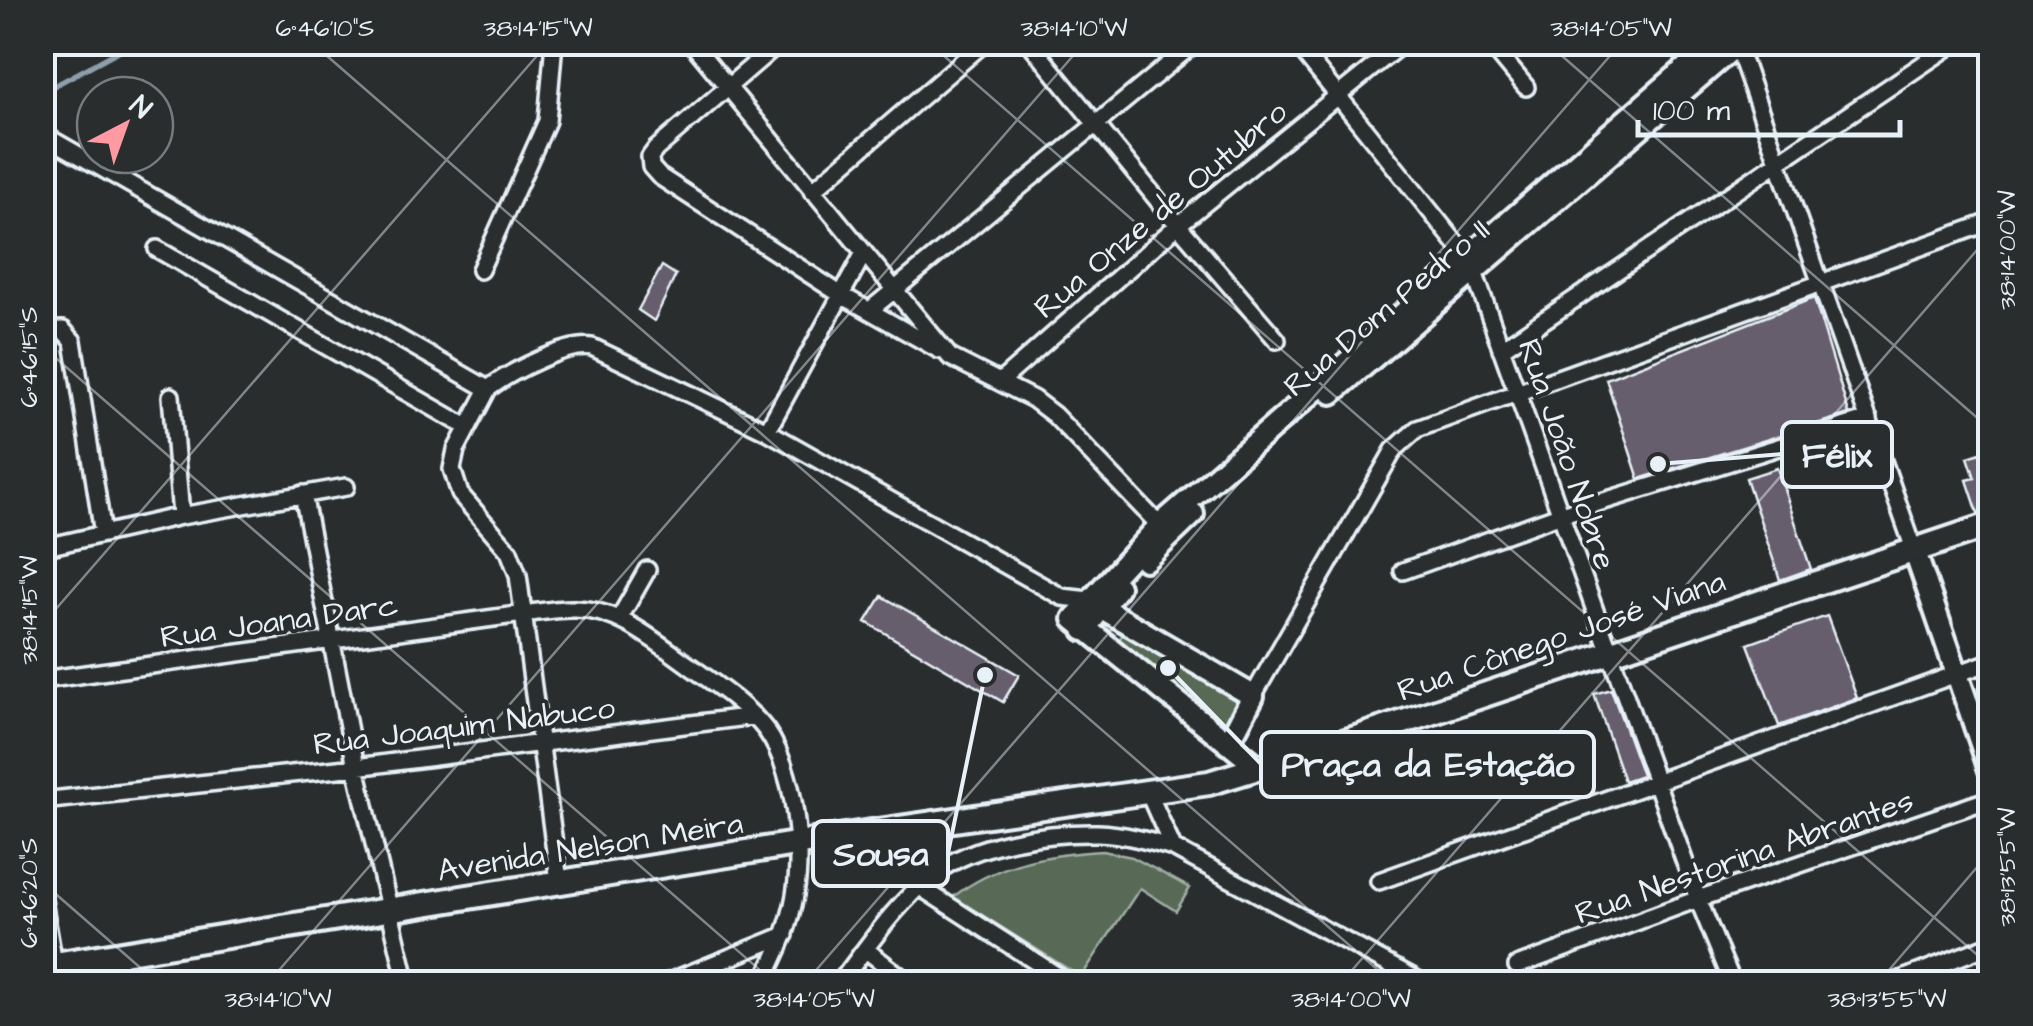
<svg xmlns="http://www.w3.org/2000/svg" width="2033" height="1026" font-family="'Architects Daughter',sans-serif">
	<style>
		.park { fill: #596b55; stroke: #a0aea6; stroke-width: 2.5 }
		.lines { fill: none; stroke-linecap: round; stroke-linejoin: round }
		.stream { stroke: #8f9eab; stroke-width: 5 }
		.building { fill: #665d6d; stroke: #e8f1f8; stroke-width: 2.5 }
		.minor-casing { stroke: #e8f1f8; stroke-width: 22 }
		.tertiary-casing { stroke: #e8f1f8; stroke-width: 28 }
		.secondary-casing { stroke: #e8f1f8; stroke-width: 30 }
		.minor { stroke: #2a2d2e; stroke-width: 15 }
		.tertiary { stroke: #2a2d2e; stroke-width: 20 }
		.secondary { stroke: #2a2d2e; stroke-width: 22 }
		.ticks { fill: none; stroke: #e8f1f8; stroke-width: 2.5; stroke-opacity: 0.45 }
		.labels { text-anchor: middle; stroke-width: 8; stroke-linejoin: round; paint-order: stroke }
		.street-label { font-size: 32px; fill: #e8f1f8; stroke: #2a2d2e }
		.leader { fill: none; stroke: #e8f1f8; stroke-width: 4 }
		.callout-dot { fill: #e8f1f8; stroke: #2a2d2e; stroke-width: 4 }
		.callout { fill: #2a2d2e; stroke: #e8f1f8; stroke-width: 4 }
		.callout-label { font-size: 35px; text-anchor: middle; font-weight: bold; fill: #e8f1f8 }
		.neatline { fill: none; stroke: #e8f1f8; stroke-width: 4 }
		.ticks-label { font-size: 25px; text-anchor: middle; fill: #e8f1f8 }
	</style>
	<rect width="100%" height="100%" fill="#2a2d2e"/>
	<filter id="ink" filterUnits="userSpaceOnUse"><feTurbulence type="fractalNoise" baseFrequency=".01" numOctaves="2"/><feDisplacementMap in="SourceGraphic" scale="20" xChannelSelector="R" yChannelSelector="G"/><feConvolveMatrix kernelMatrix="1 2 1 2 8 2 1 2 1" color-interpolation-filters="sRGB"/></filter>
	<g filter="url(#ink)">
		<!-- park -->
		<path class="park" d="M1125 632 1242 698 1232 725 1218 724 1115 644Z
			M1102 851 1132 857 1190 888 1176 911 1140 888 1081 977 953 897C996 863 1049 854 1102 851Z"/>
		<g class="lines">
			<!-- stream -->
			<path class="stream" d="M54 86 135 42
				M42 166 54 176"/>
		</g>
		<!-- building -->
		<path class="building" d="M662 266 676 275 654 321 638 310Z
			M1814 298 1849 414 1639 479 1606 379Z
			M1990 450V510L1978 513 1967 480 1975 478 1968 457Z
			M1777 468 1811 569 1780 580 1746 478Z
			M882 596 1019 675 1003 702 866 622Z
			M1827 616 1857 698 1779 726 1748 644Z
			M1611 689 1642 775 1624 781 1594 694Z"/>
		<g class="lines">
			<!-- minor casing -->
			<g class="minor-casing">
				<path id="minor" d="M691 42 950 357 1033 399 1054 415 1164 530
					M780 42 656 149 650 157 651 167 659 176 843 296 939 350
					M1029 42 1178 225 1277 340
					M1295 42 1467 257 1474 272 1698 899 1733 984
					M1489 42 1526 87
					M1736 42 1915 552
					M42 134 488 389C508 373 568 342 592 347L767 431 1062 597 1089 600
					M812 191 985 42
					M157 249 467 427
					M480 270 547 121 554 42
					M870 310 1196 42
					M42 331 63 330 73 341 103 534
					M1501 349 1956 42
					M1001 381 1178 225 1404 42
					M488 389 456 450 452 469 460 494 509 551 518 575 559 881
					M171 396 181 516
					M767 431 864 253
					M303 494 356 767 407 984
					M42 548 181 516 346 487
					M1403 571 1559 515 1869 419
					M619 619 647 570
					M42 680 523 614C540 612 559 608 576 609 620 610 656 642 690 666 716 685 746 704 766 730 781 751 788 775 793 801 805 871 797 921 761 984
					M1253 696 1394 450 1417 429 1990 222
					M1149 794 1173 848
					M42 801 356 767 754 716
					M905 827 911 874 917 885 1070 984
					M1379 881 1990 662
					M42 895 54 964
					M865 949 910 984
					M1517 966 1698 899 1990 799
					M664 984 785 935
					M839 984C868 946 897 902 935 873 977 842 1047 832 1098 833 1124 834 1149 841 1173 848L1425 984
					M1890 984 1990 945"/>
			</g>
			<!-- tertiary casing -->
			<g class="tertiary-casing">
				<path id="tertiary" d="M1332 393 1740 42
					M1915 552 1990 770
					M1145 560 1193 514
					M1090 601 1253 696 1228 744
					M1084 630 1118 587
					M1258 767 1074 619 1160 525 1716 42
					M104 957 133 984"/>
			</g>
			<!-- secondary casing -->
			<g class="secondary-casing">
				<path id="secondary" d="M42 966 851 835 1209 783 1362 736 1990 525"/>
			</g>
			<!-- minor -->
			<use href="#minor" class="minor"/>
			<!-- tertiary -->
			<use href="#tertiary" class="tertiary"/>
			<!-- secondary -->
			<use href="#secondary" class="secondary"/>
		</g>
	</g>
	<!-- ticks -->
	<path class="ticks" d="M311 42 1394 984M928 42 1990 966M1546 42 1990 429M42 346 776 984M42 625 549 42M42 882 159 984M267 984 1085 42M804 984 1622 42M1340 984 1990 235M1877 984 1990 852"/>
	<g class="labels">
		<!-- street labels -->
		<g class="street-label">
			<text transform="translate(1160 209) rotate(-40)" y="11">Rua Onze de Outubro</text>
			<text transform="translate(1386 307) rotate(-40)" y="11">Rua Dom Pedro II</text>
			<text transform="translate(1568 454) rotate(71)" y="11">Rua João Nobre</text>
			<text transform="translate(279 620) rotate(-8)" y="11">Rua Joana Darc</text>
			<text transform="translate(1561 635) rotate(-19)" y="11">Rua Cônego José Viana</text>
			<text transform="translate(464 725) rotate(-7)" y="11">Rua Joaquim Nabuco</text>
			<text transform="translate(590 846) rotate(-9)" y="11">Avenida Nelson Meira</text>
			<text transform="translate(1744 856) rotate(-19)" y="11">Rua Nestorina Abrantes</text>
		</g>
	</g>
	<!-- callouts -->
	<path class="leader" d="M1658 464L1782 454M1168 668L1261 764M985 675L948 853"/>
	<g class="callout-dot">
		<circle cx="1658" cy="464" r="10"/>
		<circle cx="1168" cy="668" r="10"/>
		<circle cx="985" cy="675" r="10"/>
	</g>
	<g class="callout">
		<rect x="1782" y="422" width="110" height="65" rx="10"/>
		<rect x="1261" y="732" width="333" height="65" rx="10"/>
		<rect x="813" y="821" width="135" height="65" rx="10"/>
	</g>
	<g class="callout-label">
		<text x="1837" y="467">Félix</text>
		<text x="1428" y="776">Praça da Estação</text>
		<text x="881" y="865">Sousa</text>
	</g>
	<!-- margin -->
	<rect width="2033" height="1026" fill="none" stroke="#2a2d2e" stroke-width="110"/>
	<!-- north arrow -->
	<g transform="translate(125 125) rotate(41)"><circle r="48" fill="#2a2d2e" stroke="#767b7f" stroke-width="2.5"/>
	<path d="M0-8L18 38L0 25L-18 38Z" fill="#ff9aa2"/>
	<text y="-15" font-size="28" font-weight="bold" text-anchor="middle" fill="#e8f1f8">N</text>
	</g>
	<!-- scale -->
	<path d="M1638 120v15h262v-15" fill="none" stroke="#e8f1f8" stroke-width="5"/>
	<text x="1653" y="120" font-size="30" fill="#e8f1f8" stroke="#2a2d2e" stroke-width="8" paint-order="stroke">100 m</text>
	<rect x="55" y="55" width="1923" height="916" class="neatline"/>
	<g class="ticks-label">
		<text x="325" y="36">6°46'10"S</text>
		<text x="538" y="36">38°14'15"W</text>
		<text x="1074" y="36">38°14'10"W</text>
		<text x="1611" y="36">38°14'05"W</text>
		<text transform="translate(2006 250) rotate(-90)" y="9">38°14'00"W</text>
		<text transform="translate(28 357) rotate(-90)" y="9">6°46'15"S</text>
		<text transform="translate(28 610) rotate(-90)" y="9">38°14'15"W</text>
		<text transform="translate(2006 867) rotate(-90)" y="9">38°13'55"W</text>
		<text transform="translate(28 893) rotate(-90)" y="9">6°46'20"S</text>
		<text x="278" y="1007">38°14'10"W</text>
		<text x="814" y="1007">38°14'05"W</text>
		<text x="1351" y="1007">38°14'00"W</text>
		<text x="1887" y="1007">38°13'55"W</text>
	</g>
</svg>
